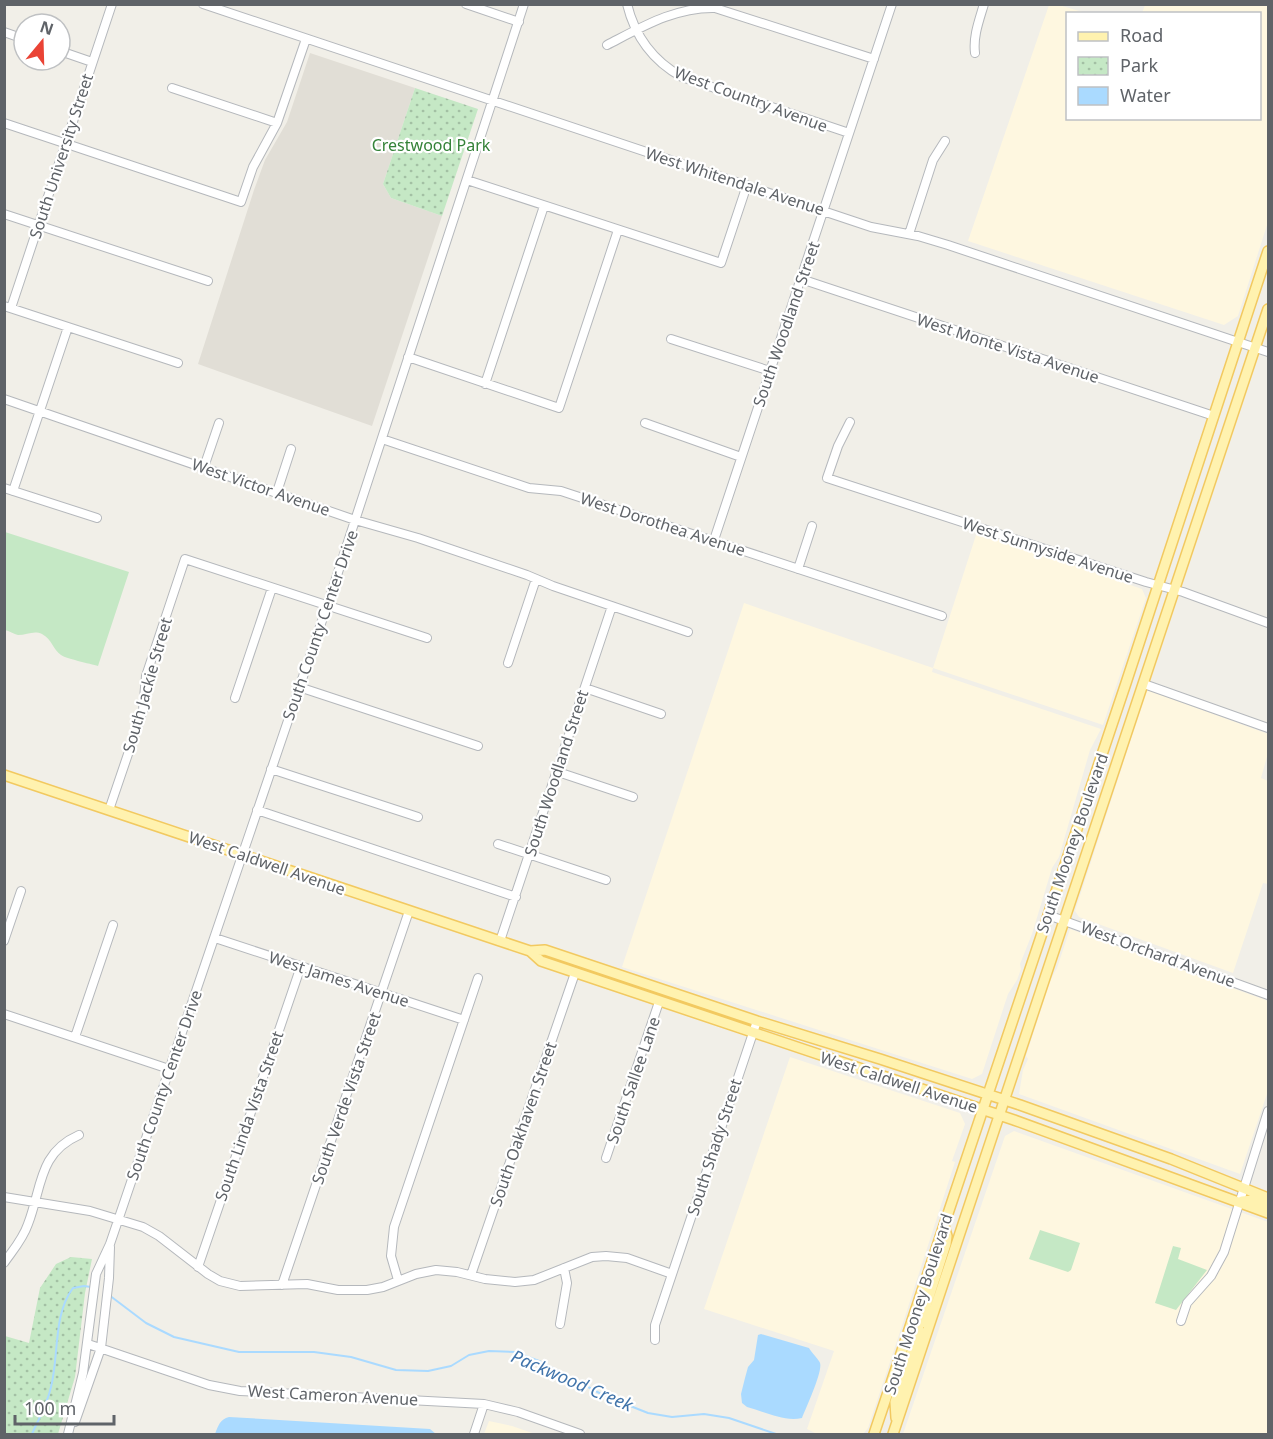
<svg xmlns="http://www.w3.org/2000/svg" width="1273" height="1439" font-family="'Noto Sans',sans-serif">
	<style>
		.commercial { fill: #fef7e0 }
		.education { fill: #e1ded6 }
		.green { fill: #c5e8c5 }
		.park { fill: url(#park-dots) }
		.water { fill: #aadaff }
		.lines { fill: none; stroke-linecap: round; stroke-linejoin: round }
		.stream { stroke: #aadaff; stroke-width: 2 }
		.minor-casing { stroke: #b5b8bc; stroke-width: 10 }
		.major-casing { stroke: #f2c960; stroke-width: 12 }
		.minor { stroke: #fff; stroke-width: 8 }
		.major { stroke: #fff2af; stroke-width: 9 }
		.labels { text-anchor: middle; stroke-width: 4.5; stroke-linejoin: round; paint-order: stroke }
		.street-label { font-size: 16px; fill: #5f6368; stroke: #fff }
		.park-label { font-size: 16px; fill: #348238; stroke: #fff }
		.water-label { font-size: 18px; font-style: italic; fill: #4174aa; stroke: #fff }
	</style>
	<defs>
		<pattern id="park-dots" width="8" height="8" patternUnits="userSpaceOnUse" patternTransform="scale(1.5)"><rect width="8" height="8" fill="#c5e8c5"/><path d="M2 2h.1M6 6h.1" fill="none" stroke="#a3c0a4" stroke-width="1.8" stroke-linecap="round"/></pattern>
	</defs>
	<rect width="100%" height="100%" fill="#f1efe8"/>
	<!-- commercial -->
	<path class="commercial" d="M1049 5H1059L1086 13 1068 14V118H1260V14L1142 13 1145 5H1268V222L1238 316 1224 325 968 241Z
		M977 532 1142 589 1146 598 1103 725 933 668 932 672 1101 729 1090 750 1059 857 1052 868 1032 934 1020 964 1021 969 1017 980 1008 994 982 1074 972 1079 622 967 744 603 933 668Z
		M1147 690 1268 734V753L1261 778 1268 781V884L1263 883 1233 973 1079 917 1075 911Z
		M1070 929 1268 1001V1091L1240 1174 1019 1094 1023 1070 1028 1059 1026 1056 1050 981 1057 968Z
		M790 1057 960 1113 965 1124 952 1161 955 1162 901 1329 868 1428 863 1434H817L807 1429 834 1351 704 1309Z
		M1014 1131 1268 1222V1434H903L1005 1136Z
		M489 1421 512 1426 535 1434H484Z"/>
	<!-- education -->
	<path class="education" d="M310 53 415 88 383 184 391 198 442 216 372 426 198 364 254 190 265 160 287 122Z"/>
	<!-- green -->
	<path class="green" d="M5 532 129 572 98 666C91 664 64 658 61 655 53 650 52 639 42 634 34 630 27 635 18 635 14 634 9 631 5 630Z
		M1040 1230 1080 1243 1071 1270 1068 1272 1029 1259Z
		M1173 1246 1181 1248 1178 1259 1207 1270 1176 1310 1155 1303Z"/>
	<!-- park -->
	<path class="park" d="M415 88 478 109 442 216 391 198 383 184Z
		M71 1257 92 1259 85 1293 75 1377 58 1434H5V1336L29 1343 40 1288 56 1264Z"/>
	<!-- water -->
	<path class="water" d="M761 1334 809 1348C811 1352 820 1361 820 1363 823 1371 806 1408 802 1418 784 1422 765 1412 747 1407L742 1403 741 1394 745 1378 748 1367 754 1360 758 1335Z
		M229 1417 430 1429 436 1434H215C218 1426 220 1419 229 1417Z"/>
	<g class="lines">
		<!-- stream -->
		<path class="stream" d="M109 1295 146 1323 174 1337 239 1352H314L351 1357 396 1370 428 1371 451 1366 469 1355 489 1351 515 1352 539 1361 605 1396 648 1413 672 1417 704 1414 729 1418 776 1434
			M32 1434C39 1418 47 1405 51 1387 59 1356 53 1314 73 1288L84 1286 91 1287"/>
		<!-- minor casing -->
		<g class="minor-casing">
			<path id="minor" d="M203 4 871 227 918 236 948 245 1268 352
				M466 4 519 22
				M627 4C635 37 653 61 682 77L849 133
				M4 32 24 39
				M607 45C642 27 675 7 715 8L874 59
				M60 51 92 62
				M975 53C973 36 979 21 984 4
				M172 88 277 123
				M4 123 241 202 253 167 277 123 306 39
				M467 180 721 263 747 185
				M4 214 208 281
				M909 234 933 160 945 141
				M801 279 1214 416
				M4 306 178 363
				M11 308 112 4
				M671 339 770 371
				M408 357 559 408 618 230
				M485 384 544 206
				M4 399 355 520 418 538 527 575 553 586 688 632
				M850 422 838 446 827 478 1146 582 1183 592 1268 623
				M645 423 741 457
				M382 439 529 488 561 491 942 616
				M204 467 219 423
				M4 488 97 518
				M13 491 68 327
				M277 492 291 449
				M714 540 892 4
				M798 569 812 526
				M508 663 536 579
				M1144 684 1268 728
				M299 687 478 746
				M585 688 661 714
				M235 698 272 588
				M271 769 418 817
				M558 772 633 797
				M109 810 143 710 146 676 185 559 427 638
				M257 810 516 897
				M498 844 606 880
				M1048 915 1268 995
				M215 938 464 1020
				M4 941 21 891
				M500 941 612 606
				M4 1014 169 1069
				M75 1037 113 925
				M606 1158 659 1002
				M4 1197 90 1211 143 1227 159 1236 208 1274 220 1281 240 1286 307 1284 338 1290H367L383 1287 416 1274 436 1270 457 1272 485 1279 515 1282 534 1280 592 1257 606 1256 627 1258 672 1274
				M4 1263C13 1250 23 1239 28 1224 42 1188 38 1153 79 1135
				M198 1267 301 966
				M471 1275 575 973
				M398 1280 391 1256 394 1227 478 978
				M282 1285 409 911
				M1181 1321 1187 1303 1211 1276 1224 1252 1268 1111
				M560 1324 567 1283 564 1268
				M655 1340V1325L757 1021
				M88 1344 209 1385 240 1391 484 1404 518 1412 580 1434
				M75 1422 101 1348 109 1278 110 1247
				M68 1434 83 1373 96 1274 110 1244 327 606 524 4
				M474 1434 484 1404"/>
		</g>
		<!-- major casing -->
		<g class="major-casing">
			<path id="major" d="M4 775 500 941 530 951 541 961 1014 1120 1268 1213
				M530 951 545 950 757 1021 880 1059 1020 1105 1171 1159 1268 1198
				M1242 1201 1253 1200 1268 1206
				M928 1325 924 1322 923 1316 946 1244 947 1236 944 1226
				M896 1418 895 1402 919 1330 918 1325 913 1321
				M874 1434 1126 683 1268 251
				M893 1434 1268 309"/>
		</g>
		<!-- minor -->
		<use href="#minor" class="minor"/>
		<!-- major -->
		<use href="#major" class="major"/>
	</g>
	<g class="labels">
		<!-- street labels -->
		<g class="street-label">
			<text transform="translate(751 99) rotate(20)" y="6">West Country Avenue</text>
			<text transform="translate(61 156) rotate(-72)" y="6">South University Street</text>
			<text transform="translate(735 181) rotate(18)" y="6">West Whitendale Avenue</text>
			<text transform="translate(786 324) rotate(-71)" y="6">South Woodland Street</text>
			<text transform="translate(1008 348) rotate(18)" y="6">West Monte Vista Avenue</text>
			<text transform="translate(261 487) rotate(19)" y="6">West Victor Avenue</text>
			<text transform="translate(663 524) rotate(18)" y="6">West Dorothea Avenue</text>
			<text transform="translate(1048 550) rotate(18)" y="6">West Sunnyside Avenue</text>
			<text transform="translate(320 625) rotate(-71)" y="6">South County Center Drive</text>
			<text transform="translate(147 685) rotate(-74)" y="6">South Jackie Street</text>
			<text transform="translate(556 773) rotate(-72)" y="6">South Woodland Street</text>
			<text transform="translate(1072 843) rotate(-71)" y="6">South Mooney Boulevard</text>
			<text transform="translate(267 863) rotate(19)" y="6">West Caldwell Avenue</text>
			<text transform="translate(1158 954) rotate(20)" y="6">West Orchard Avenue</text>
			<text transform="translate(339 979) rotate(18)" y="6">West James Avenue</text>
			<text transform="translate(633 1080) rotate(-71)" y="6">South Sallee Lane</text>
			<text transform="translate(899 1082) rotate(18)" y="6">West Caldwell Avenue</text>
			<text transform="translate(164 1085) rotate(-71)" y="6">South County Center Drive</text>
			<text transform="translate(346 1098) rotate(-71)" y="6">South Verde Vista Street</text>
			<text transform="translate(249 1116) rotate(-71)" y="6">South Linda Vista Street</text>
			<text transform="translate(523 1124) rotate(-71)" y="6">South Oakhaven Street</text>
			<text transform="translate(714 1147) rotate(-72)" y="6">South Shady Street</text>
			<text transform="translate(918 1304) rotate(-72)" y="6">South Mooney Boulevard</text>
			<text transform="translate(333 1395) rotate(3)" y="6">West Cameron Avenue</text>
		</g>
		<!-- park labels -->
		<g class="park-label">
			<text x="431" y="151">Crestwood Park</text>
		</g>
		<!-- water labels -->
		<g class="water-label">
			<text transform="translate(572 1381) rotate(23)" y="6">Packwood Creek</text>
		</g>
	</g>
	<!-- border -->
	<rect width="1273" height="1439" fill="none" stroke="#5f6368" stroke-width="12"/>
	<!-- legend -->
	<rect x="1066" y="12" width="195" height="108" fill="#ffffff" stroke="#bfc1c3" stroke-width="1.5"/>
	<rect x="1078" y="32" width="30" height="9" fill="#fff2af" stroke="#bfc1c3" stroke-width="1.5"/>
	<text x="1120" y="42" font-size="18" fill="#5f6368">Road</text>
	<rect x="1078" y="57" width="30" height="18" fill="url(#park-dots)" stroke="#bfc1c3" stroke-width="1.5"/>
	<text x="1120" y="72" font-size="18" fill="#5f6368">Park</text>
	<rect x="1078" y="87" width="30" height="18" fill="#aadaff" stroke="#bfc1c3" stroke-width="1.5"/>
	<text x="1120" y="102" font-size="18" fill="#5f6368">Water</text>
	<!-- north arrow -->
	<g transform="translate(42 42) rotate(19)"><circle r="28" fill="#ffffff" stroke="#bfc1c3" stroke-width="1.5"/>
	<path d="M0-4.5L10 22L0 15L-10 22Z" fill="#ea4335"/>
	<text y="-9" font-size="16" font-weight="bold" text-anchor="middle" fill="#5f6368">N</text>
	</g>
	<!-- scale -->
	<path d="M15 1415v9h99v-9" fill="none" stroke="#5f6368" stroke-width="3"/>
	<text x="24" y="1415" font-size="18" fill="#5f6368" stroke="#ffffff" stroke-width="4.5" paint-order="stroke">100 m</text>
</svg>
